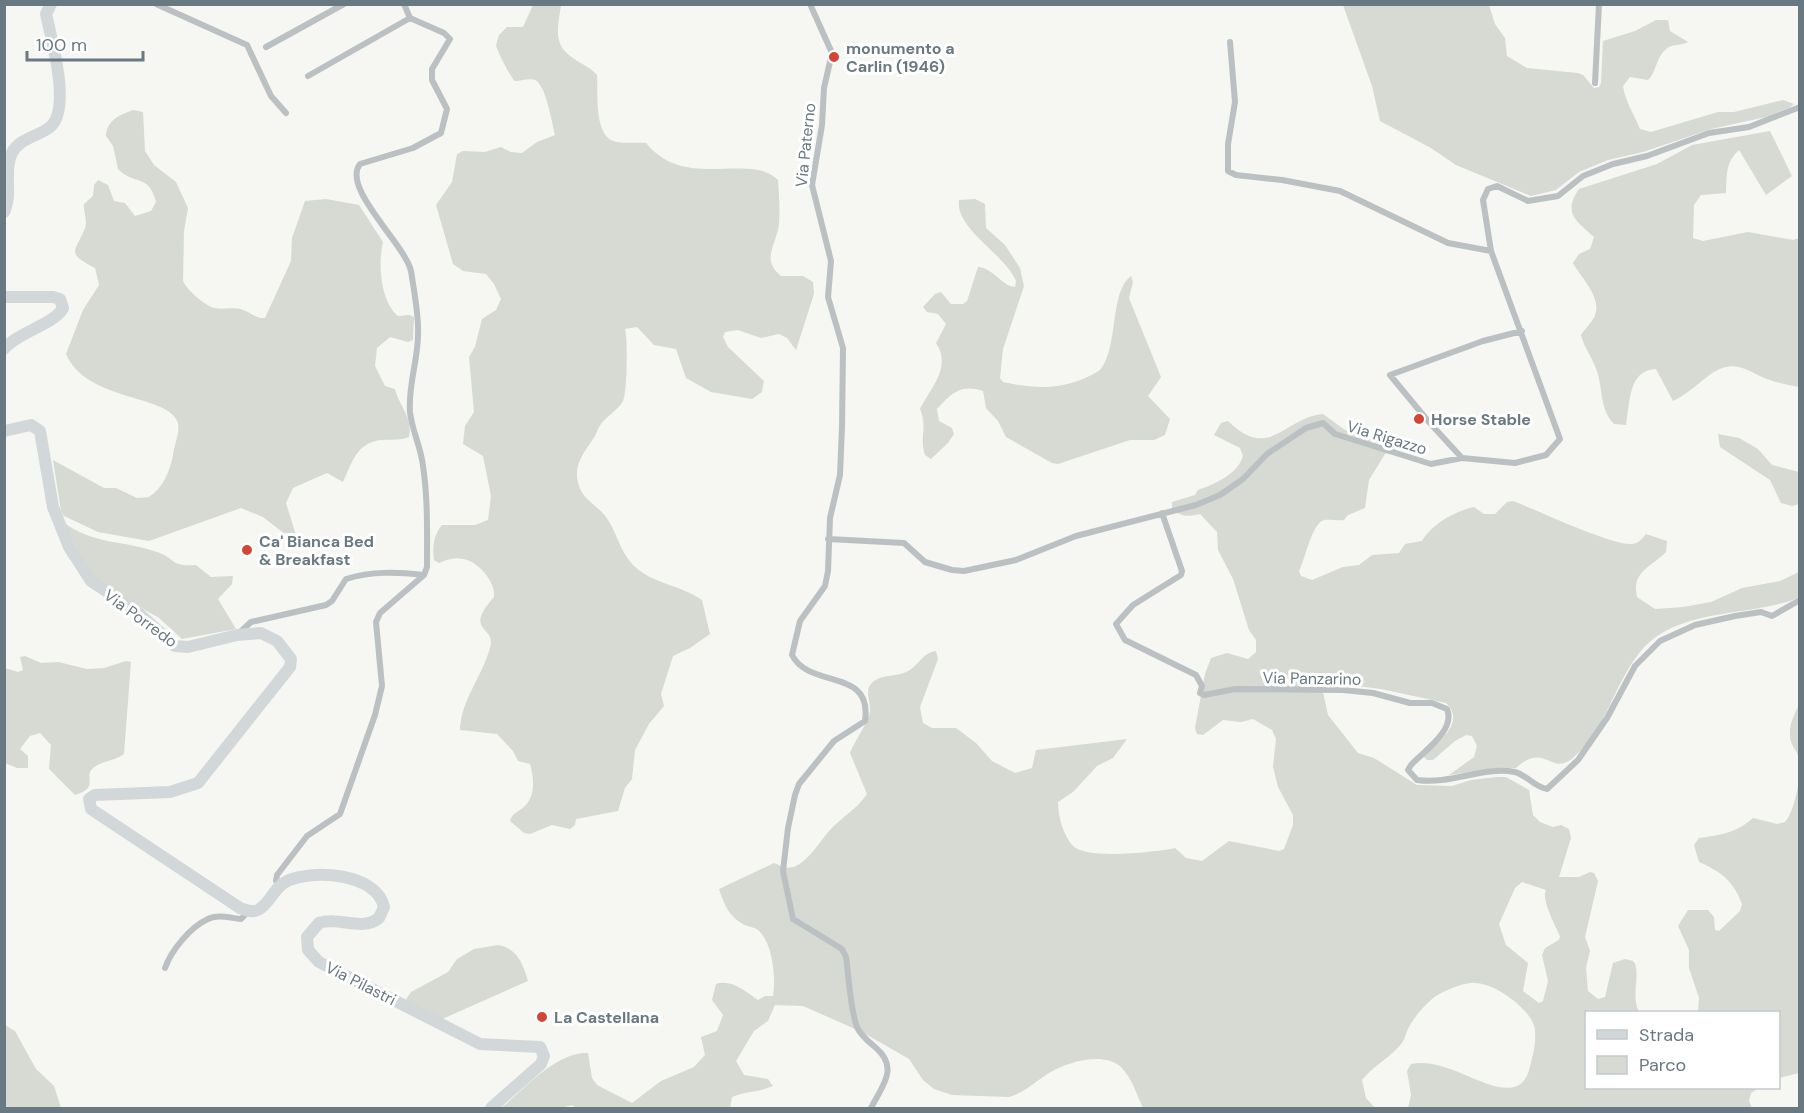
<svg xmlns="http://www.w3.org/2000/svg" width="1804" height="1113" font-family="'DM Sans',sans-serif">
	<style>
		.green { fill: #d6dad3; fill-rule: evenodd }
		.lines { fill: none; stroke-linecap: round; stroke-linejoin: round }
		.minor { stroke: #bbc0c2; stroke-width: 6 }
		.primary { stroke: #d2d8d9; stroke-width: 12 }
		.poi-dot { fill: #d24637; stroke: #fff; stroke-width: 2 }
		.labels { text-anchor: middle; stroke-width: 6; stroke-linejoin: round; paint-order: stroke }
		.poi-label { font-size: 16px; font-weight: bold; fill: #687981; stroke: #fff; text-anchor: start }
		.street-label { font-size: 16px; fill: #687981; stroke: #fff }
	</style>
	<rect width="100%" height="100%" fill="#f6f6f3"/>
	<!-- green -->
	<path class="green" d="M533 5H561C559 22 552 42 569 55 578 63 588 65 597 75 598 91 594 134 613 141 622 144 637 142 646 143 686 192 749 151 778 180 779 193 780 210 779 223 777 245 760 259 781 276H803L813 282 814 294 796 350 787 338 779 334 761 338 738 330 725 332 723 337 728 347 764 381 762 392 752 399 711 392 686 378 676 349 654 345 637 327 625 329C628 338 627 394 623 401 618 410 607 416 601 424 598 428 597 432 595 436 584 453 572 465 579 486 582 498 599 507 606 517 617 532 619 550 633 565 652 584 681 585 702 600L710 634 690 648 673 656 661 694 664 706 649 724 635 750 632 779 625 788 618 811 576 819 575 825 570 829 552 825 530 834 524 833 510 821C512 813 518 812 524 807 536 796 534 778 530 764L518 761 513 751 497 734 460 730C461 700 482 677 490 648 497 625 462 633 494 597 496 582 478 561 463 559 454 557 446 560 439 563L434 560C432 548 434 534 442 525H475L488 520 491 496 483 456 463 444 465 426 474 412 469 357 475 347 482 319 496 310 501 299 494 284 486 274 463 271 453 264 436 205 452 182 457 154 463 151 485 152 501 147 511 152 522 153 537 142 555 135C552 123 546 85 535 80 529 78 522 81 515 81 511 78 497 51 496 45L499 35 507 27H523Z
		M1343 5H1489L1495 24 1505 38 1507 56 1527 68 1578 73 1583 75 1594 88 1599 87 1601 83 1603 41 1635 31 1656 20H1668L1670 31 1688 42C1681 46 1672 43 1665 50 1656 58 1656 73 1648 80L1630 77 1623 86C1625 101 1634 114 1640 129L1651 132 1718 112H1734L1783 100 1794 104 1789 108 1766 117 1711 129 1643 152 1608 160 1579 172 1556 190 1531 196 1456 165 1431 148 1380 121 1372 86Z
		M133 110 143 112 145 151 154 165 176 182 188 208 184 231 183 281C187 290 201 302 211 307 219 311 233 306 243 310 252 313 256 319 265 318L291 261 292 238 305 201 326 199 359 205 383 242C378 263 380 301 398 316L409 315 414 317 413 340 408 342 390 337 377 348 375 366 385 386 395 389C399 406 413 417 409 437 400 441 391 439 381 440 356 443 352 463 343 482L327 473 293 488 286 503 296 535 290 538 263 517 241 508 149 541 98 532 64 516 61 511 53 460 104 488H116L137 498 149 497C163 488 170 471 173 455 174 446 180 432 178 423 170 394 86 402 66 354L83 310 99 285 95 268C64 252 76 252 85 228 88 221 83 211 84 204L93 196 94 185 98 180 108 185 114 201 125 203 135 216 151 211 156 202C149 173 134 186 118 169L113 146 106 136C107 120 119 115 133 110Z
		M1770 131 1792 176 1766 195 1739 150C1725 163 1727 175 1726 193L1701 195 1694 205 1693 238 1703 241 1748 232 1793 240 1799 238V387C1789 385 1777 383 1767 379 1746 370 1734 358 1711 374 1698 383 1688 394 1673 401L1656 369C1628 370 1630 403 1626 425L1614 424C1598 407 1604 386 1595 366 1590 354 1584 347 1581 335 1585 328 1593 322 1595 315 1602 297 1581 278 1573 263L1579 254 1590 249 1594 237C1577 221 1562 214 1579 189L1657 164 1692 145Z
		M975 199 985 204 986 228 1005 245 1020 268 1024 286 1003 349 1000 378 1003 382C1038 390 1069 390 1100 370 1119 348 1109 292 1131 276L1133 282 1129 298 1161 377 1148 396 1170 419 1165 435 1154 440H1130L1058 464 1052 463 1006 437 998 421 986 408 983 391C960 384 952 393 937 409L939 421 952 428 954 434 948 443 931 459 925 455C919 438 928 427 920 409 931 387 952 367 936 343L946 324 938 314 927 312 923 307 935 294 941 292 951 304H963L967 301 978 267C994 268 1001 286 1015 287L1016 281C1005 254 955 229 959 200Z
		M1323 414 1345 430 1364 436 1391 439 1396 450 1385 454 1369 480 1365 508 1348 515 1344 520C1337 521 1330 519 1324 520 1312 523 1305 560 1299 571L1301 576 1312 580 1343 567 1359 565 1372 555 1399 553 1405 544 1422 541C1432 524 1455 511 1474 507L1484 514H1495L1507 502 1513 501C1537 510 1610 545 1631 544 1638 544 1642 539 1646 534L1667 541 1666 552C1651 567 1631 572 1637 597L1655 609 1683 607 1711 602 1742 588 1780 581 1799 572V597L1793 600C1744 617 1677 608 1640 652 1614 684 1606 729 1575 756 1551 779 1546 740 1516 768H1497L1449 775 1474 757 1477 746 1472 736 1466 735 1455 741 1433 760H1427L1423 756C1437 743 1467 723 1446 703L1381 689 1341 684 1322 687 1328 715 1358 753 1374 758 1417 785 1452 786 1471 780 1496 777H1506L1529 790 1533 815 1540 822 1553 827 1561 825 1569 829 1571 838 1559 877H1579L1590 872 1594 873 1598 881 1585 937 1590 951 1586 968 1588 991 1598 999 1605 997 1613 963 1625 959 1633 961C1642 971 1630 995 1639 1012H1586V1088H1759L1751 1093 1749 1101 1752 1108H1408L1411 1095 1407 1071 1411 1064C1449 1056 1493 1099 1519 1085 1527 1080 1529 1071 1531 1062 1534 1052 1536 1041 1535 1030 1533 1009 1490 979 1470 983 1460 984 1444 991 1436 996 1426 1003 1415 1016 1409 1027 1406 1032 1405 1039 1402 1043 1391 1057 1373 1066 1362 1080L1366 1098 1375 1108H1143C1137 1095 1132 1078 1121 1067 1103 1051 1067 1062 1049 1073 1036 1081 1024 1093 1009 1097L952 1095 934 1089 923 1080 909 1059 862 1032 803 1006 775 1005 768 1021 754 1031 736 1061 744 1075 768 1079 773 1086C760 1092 746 1091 732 1097L730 1108H576L572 1105 561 1108H501C525 1089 555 1052 588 1053L592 1078 597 1085 632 1103 661 1081 694 1067 705 1055 701 1037 717 1031 723 1015 712 1000 716 984C731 979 745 991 758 1000L765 996H773C776 978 773 943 758 930 754 927 750 927 745 925 729 917 725 906 719 889L774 863C781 866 788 870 796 866 810 859 820 841 830 830 842 817 857 809 867 794L850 753C855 740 869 722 870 711 871 701 863 689 874 681 884 674 899 677 910 670 920 663 923 653 936 651L938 659 920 707 923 723 932 728H956L976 743 992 761 1015 773 1032 768 1036 750 1127 739 1113 758 1097 766 1073 792 1058 802C1058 816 1063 835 1073 846 1086 860 1157 852 1175 848L1186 858 1202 861 1229 841 1279 851 1284 849 1293 825V815L1278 787 1273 767 1276 739 1272 730 1253 719 1241 722 1223 720 1203 735 1197 734 1195 728 1205 674 1211 658 1227 653 1248 659 1256 652V640L1249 630 1233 579 1218 550 1217 532 1200 514C1189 517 1180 517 1172 508V502L1195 495 1198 490C1215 484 1238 474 1243 456L1240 448 1214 435 1221 423 1228 421C1270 462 1283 418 1323 414ZM1522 882 1546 890C1541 899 1555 925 1560 936L1559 940 1545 948 1542 955 1548 981 1543 1001 1539 1003 1523 991 1528 963 1506 945 1499 924 1515 888Z
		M1718 434 1739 438 1758 449 1772 465 1799 472V504L1792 506 1781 503 1770 480 1720 447Z
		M63 522C94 545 123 540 157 552 177 559 170 567 196 565L211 577 233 576 232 584 218 599 236 629 182 639 159 618 107 588 90 574Z
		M25 656 41 663 58 662 87 669 104 668 126 661 131 662 124 754C115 761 105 760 96 766 80 775 102 787 75 795L49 769 51 745 40 733 30 736 20 749 28 756V768H17L5 763V668L18 672 23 670 20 657Z
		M1799 705V1073L1779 1078 1778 1012H1698L1699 998 1689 968V950L1678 926 1688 910H1708L1714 917 1715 930 1719 931 1740 911 1742 904C1733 880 1721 872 1699 862L1694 845 1699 838C1721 835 1736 833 1753 818L1777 824 1785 822C1795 811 1802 774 1799 758 1797 750 1790 745 1790 736 1789 724 1794 715 1799 705Z
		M498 945C517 948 523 964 528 981L440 1020 405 1001 411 992 448 972 457 959 474 949Z
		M5 1025 15 1031 36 1069 54 1086 61 1108H5Z"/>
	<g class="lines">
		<!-- minor -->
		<path class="minor" d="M156 4 247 45 271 96 286 113
			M810 4 832 53 824 88 822 125 812 185 831 261 828 297 843 348 842 427 840 475 830 518 828 571 825 586 800 621 792 655C810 690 873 667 865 721L834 741 799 784 795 795 788 828 783 871 793 919 842 949 846 957C849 977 850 1009 857 1027 861 1036 868 1041 875 1047 900 1068 882 1086 871 1108
			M1230 42 1235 102 1228 144V171L1236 175 1282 180 1340 191 1448 243 1491 251
			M266 47 344 4
			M308 76 410 18
			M1595 83 1599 4
			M1462 458 1428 421 1390 375 1483 341 1522 331
			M1162 513 1182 571 1181 575 1133 605 1116 624 1125 640 1196 675 1202 686 1200 693 1204 695 1235 689 1343 690 1373 693 1410 703H1432L1447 709C1456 730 1424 751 1411 765L1408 770 1417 780C1451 785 1482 766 1515 772 1527 775 1534 787 1547 789L1578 760 1607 718 1635 666 1660 641 1695 625 1735 616 1761 612 1772 616 1800 600
			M828 539 904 543 925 562 952 570 964 571 1016 560 1076 536 1196 505 1220 495 1243 479 1267 454 1306 428 1323 423 1335 434 1431 464 1462 458 1515 463 1546 455 1560 439 1491 251 1483 200 1488 189 1497 186 1528 201 1558 196 1583 176 1613 164 1647 156 1709 133 1749 127 1800 107
			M239 633 251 622 326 605 332 601 346 579C372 571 397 572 424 575
			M279 886 276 881 277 875 307 836 340 814 375 715 382 686 376 622 380 613 424 575 427 567C427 533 428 499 423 466 421 447 412 431 410 412 408 385 418 360 418 335 419 315 414 291 411 271 405 244 341 188 360 164L413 148 441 133 447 109 432 80V69L450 39 444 33 410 18 404 4
			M165 968C171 951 190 927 208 919 218 914 230 918 241 919L249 911"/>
		<!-- primary -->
		<path class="primary" d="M4 212C13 194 3 171 12 153 19 138 38 137 50 127 72 109 51 38 46 14L51 4
			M4 297H53L60 299 63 308C55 324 18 332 4 349
			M4 431 31 425 40 431 53 507 69 547 91 581 135 610 175 646 188 647 237 635 261 633 277 641 291 659 290 667 198 783 170 792 95 795 89 799 91 809 240 908C246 910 252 913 258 910 270 904 274 887 287 881 313 869 377 873 384 907L379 918C362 932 338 916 319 923L307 937 308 950 319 962 480 1044 540 1047 544 1056 541 1064 491 1108"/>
	</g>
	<!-- markers -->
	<g class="poi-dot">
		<circle cx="834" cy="57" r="6"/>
		<circle cx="1419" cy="419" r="6"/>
		<circle cx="247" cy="550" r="6"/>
		<circle cx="542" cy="1017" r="6"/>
	</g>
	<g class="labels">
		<!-- poi labels -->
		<g class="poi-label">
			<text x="846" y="54">monumento a<tspan x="846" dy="18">Carlin (1946)</tspan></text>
			<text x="1431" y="425">Horse Stable</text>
			<text x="259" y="547">Ca' Bianca Bed<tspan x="259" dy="18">&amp; Breakfast</tspan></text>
			<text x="554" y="1023">La Castellana</text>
		</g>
		<!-- street labels -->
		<g class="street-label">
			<text transform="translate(805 145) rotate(-84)" y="6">Via Paterno</text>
			<text transform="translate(1387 437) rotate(17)" y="6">Via Rigazzo</text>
			<text transform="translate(141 618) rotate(36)" y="6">Via Porredo</text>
			<text transform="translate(1312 678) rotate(1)" y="6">Via Panzarino</text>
			<text transform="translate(361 983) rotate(27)" y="6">Via Pilastri</text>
		</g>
	</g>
	<!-- border -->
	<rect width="1804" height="1113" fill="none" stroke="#687981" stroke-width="12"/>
	<!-- legend -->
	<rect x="1585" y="1011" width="195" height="78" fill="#ffffff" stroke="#c3c9cd" stroke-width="1.5"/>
	<rect x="1597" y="1030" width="30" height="9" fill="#d2d8d9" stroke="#c3c9cd" stroke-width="1.5"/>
	<text x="1639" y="1041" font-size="18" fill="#687981">Strada</text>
	<rect x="1597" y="1056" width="30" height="18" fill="#d6dad3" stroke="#c3c9cd" stroke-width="1.5"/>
	<text x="1639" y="1071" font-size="18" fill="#687981">Parco</text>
	<!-- scale -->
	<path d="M27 51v9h116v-9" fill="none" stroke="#687981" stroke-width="3"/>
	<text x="36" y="51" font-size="18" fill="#687981" stroke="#ffffff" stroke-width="4.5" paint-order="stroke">100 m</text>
</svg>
